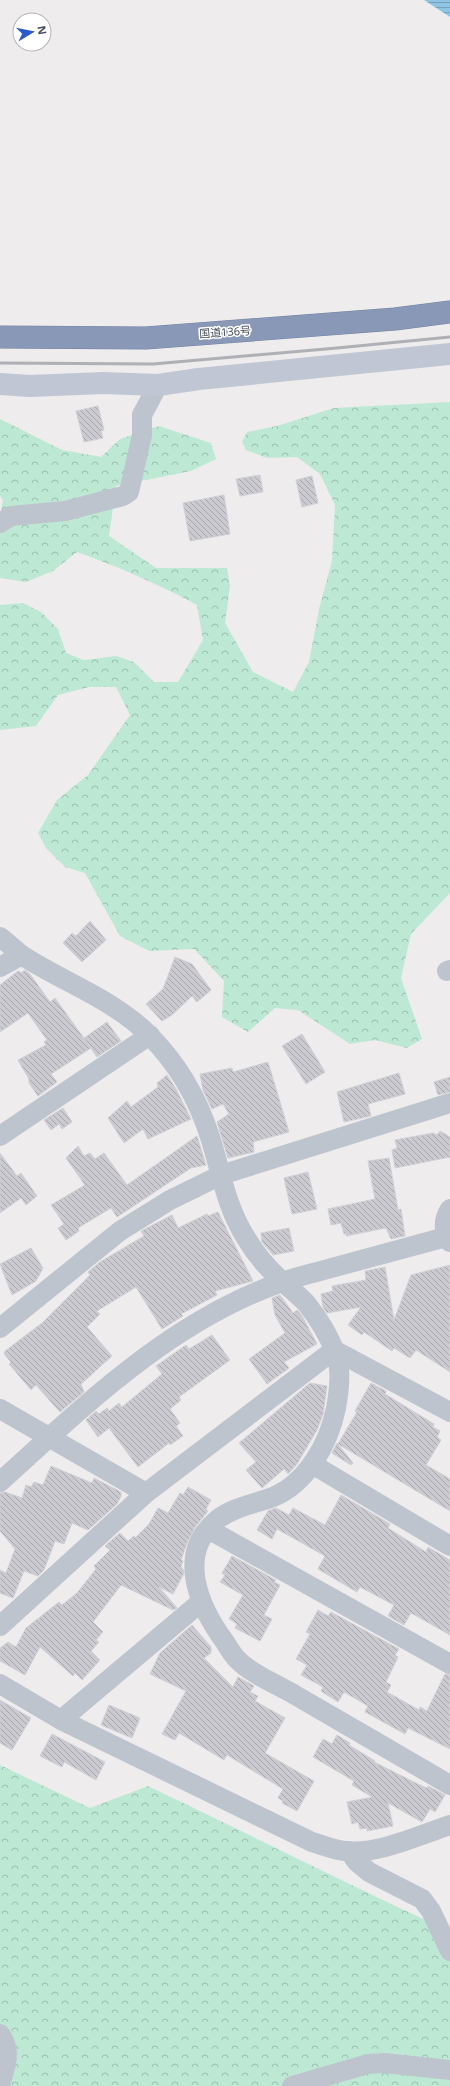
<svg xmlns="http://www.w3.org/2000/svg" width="450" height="2086" font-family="'Noto Sans','Noto Sans JP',sans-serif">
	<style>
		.forest { fill: url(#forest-crowns) }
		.water { fill: url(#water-rules) }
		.building { fill: url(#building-back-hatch); stroke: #d0d1d7 }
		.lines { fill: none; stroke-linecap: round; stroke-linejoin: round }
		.highway-casing { stroke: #7383a2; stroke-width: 23 }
		.street { stroke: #bec4cd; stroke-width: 20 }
		.secondary { stroke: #c0c6d3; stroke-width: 22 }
		.highway { stroke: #8898b6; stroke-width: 22 }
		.rail { stroke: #aeb0b5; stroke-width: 3 }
		.labels { text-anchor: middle; stroke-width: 3; stroke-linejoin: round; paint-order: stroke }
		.street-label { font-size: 11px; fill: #464d57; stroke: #fff }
	</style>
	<defs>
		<pattern id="forest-crowns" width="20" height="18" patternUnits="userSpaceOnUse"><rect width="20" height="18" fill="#bde9d4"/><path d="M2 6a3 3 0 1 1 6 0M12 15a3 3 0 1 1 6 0" fill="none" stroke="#9bbfaf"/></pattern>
		<pattern id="water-rules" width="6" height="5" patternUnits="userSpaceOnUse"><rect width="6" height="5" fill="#8ec5e2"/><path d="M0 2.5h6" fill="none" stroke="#76a2ba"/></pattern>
		<pattern id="building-back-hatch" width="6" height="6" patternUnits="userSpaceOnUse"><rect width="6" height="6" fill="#cacad0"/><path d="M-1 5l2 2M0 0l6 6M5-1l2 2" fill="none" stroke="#a6a6ac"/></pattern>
	</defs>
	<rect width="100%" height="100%" fill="#eeecec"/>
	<!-- forest -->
	<path class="forest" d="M450 402V893L411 934 401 978 422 1039 407 1048 375 1040 350 1044 298 1010 275 1008 248 1032 222 1017 224 981 194 949 149 951 120 936 85 873 65 867 46 848 38 833 57 800 88 775 130 715 116 687H89L58 695 36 726 0 730V605L23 603 41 612 58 629 66 653 84 660 116 656 134 662 154 682H178L203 640 197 605C158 584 119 567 77 552L53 571 26 582 0 578V517L3 500 0 496V419L62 450 101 457 120 439 159 426 211 443 216 459 191 471 116 486 109 536 156 568H227L230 586 225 623 253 672 293 692 309 662 319 609 332 561 335 505 320 474 297 457 267 458 246 450 242 442 247 432 277 426 334 408Z
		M0 1765 90 1808 148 1786C249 1834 348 1885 450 1931V2086H0Z"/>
	<!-- water -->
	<path class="water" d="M424 0H450V17Z"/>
	<!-- building -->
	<path class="building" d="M98 406 104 430 101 431 103 438 84 442 76 411Z
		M260 475 263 492 240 496 236 479Z
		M312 476 318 503 302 507 296 480Z
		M224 495 230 534 190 541 183 503Z
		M90 921 106 940 82 962 63 943 72 933 76 936Z
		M175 957 192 964 211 990 197 1002 192 996 172 1015 162 1021 146 1004 163 989Z
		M25 970 30 974 50 1002 55 998 91 1048 51 1074 57 1082 38 1096 29 1083V1079L18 1060 46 1045 44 1042 47 1040 28 1013 0 1032V985L18 971 21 973Z
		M107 1022 121 1041 97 1057 84 1038Z
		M302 1034 325 1072 306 1084 282 1046Z
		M268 1062 289 1132 253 1142 254 1152 228 1158 217 1122 229 1114 223 1104 212 1109 203 1090 200 1074 232 1068 233 1072Z
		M399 1073 405 1094 368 1104 371 1116 344 1122 337 1092Z
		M167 1075 176 1089 191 1119 148 1139 143 1129 124 1143 108 1118 127 1101 131 1107 158 1087 157 1083Z
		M450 1077V1092L438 1095 434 1082Z
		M63 1108 72 1122 62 1129 59 1124 51 1130 44 1120Z
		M440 1131 450 1137V1157L395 1168 392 1150 397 1148 395 1140 433 1133 437 1135Z
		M197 1136 206 1165 191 1168 117 1217 111 1208 78 1228 79 1231 66 1240 58 1228 64 1224 51 1205 85 1185 66 1158 78 1146 84 1156 90 1153 95 1159 104 1153 127 1185Z
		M0 1153 17 1176 21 1173 37 1196 26 1205 21 1198 0 1213Z
		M389 1158 398 1210 401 1209 405 1236 391 1239 386 1228 346 1236V1233L344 1234 341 1223 331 1225 328 1209 375 1199 368 1161Z
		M308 1172 317 1209 292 1214 284 1178Z
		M218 1212 253 1281 215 1291 217 1295 181 1314 183 1316 162 1329 136 1287 97 1311 100 1314 87 1327 112 1356 81 1384 84 1392 60 1412 36 1385 31 1390 9 1364 11 1362 4 1354 5 1351 42 1323 90 1275 88 1272 100 1262 144 1236 141 1231 172 1215 178 1228 207 1214 208 1216Z
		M289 1228 294 1251 273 1255 262 1242 261 1233Z
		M31 1248 43 1268 36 1281 12 1295 0 1264Z
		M450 1265V1372L416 1350 410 1358 394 1348 392 1351 364 1332 362 1335 348 1325 361 1307 327 1313 323 1307 321 1294 333 1291 332 1286 366 1280 365 1271 385 1267 394 1320 411 1275Z
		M280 1295 293 1313 297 1310 302 1316 317 1344 284 1362 289 1368 267 1384 249 1359 285 1333 275 1315 272 1298Z
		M212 1335 230 1360 179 1397 181 1400 170 1409 180 1423 176 1426 183 1436 170 1445 169 1443 138 1467 109 1428 98 1437 86 1420 96 1411 99 1414 107 1408 109 1411 119 1403 122 1407 162 1374 156 1366 186 1345 189 1349Z
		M310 1383 327 1386 323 1414 317 1430 297 1464 288 1474 284 1469 262 1488 246 1470 256 1462 239 1443Z
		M371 1383 386 1391 385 1394 434 1424 433 1427 440 1431 437 1437 441 1440 426 1465 450 1479V1511L338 1444 357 1412 355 1411Z
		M337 1443 353 1463 351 1465 332 1453Z
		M51 1466 92 1483 94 1478 121 1492V1496L117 1504 88 1530 72 1523 64 1544 55 1541 44 1570 38 1576 24 1571 13 1598 0 1593V1570L6 1573 15 1549 0 1531V1493L5 1492 22 1498 26 1485 31 1487 34 1482 43 1485Z
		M188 1487 211 1500 206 1509 208 1511 195 1527 187 1543 181 1560 183 1561 181 1567 183 1569 184 1573 173 1594 159 1587 177 1608 173 1610 121 1585 93 1622 103 1632 96 1640 99 1642 91 1651 100 1660 82 1680 75 1673 73 1676 40 1647 25 1675 0 1661V1648L8 1642 16 1647 26 1628 59 1602 62 1605 77 1593 96 1569 94 1566 110 1550 105 1546 120 1533 128 1541 134 1536 135 1538 149 1524 158 1508 168 1513 180 1493 183 1495Z
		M341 1495 390 1524 388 1528 426 1552 428 1547 450 1560V1635L411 1613 404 1625 388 1616 394 1605 360 1587 357 1592 318 1569 325 1556 277 1529 272 1539 257 1530 268 1511 276 1508 289 1515 293 1508 325 1525Z
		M232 1556 276 1580 274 1582 280 1585 264 1615 272 1619 260 1641 235 1628 237 1624 229 1619 243 1595 220 1582 225 1575 222 1573Z
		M318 1610 328 1616 331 1612 399 1649 395 1655 398 1657 386 1682 391 1685 387 1692 419 1710 420 1707 427 1711 445 1674 450 1675V1749L408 1728 405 1734 365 1712 368 1706 344 1692 338 1702 321 1691 323 1687 301 1675 307 1665 296 1659 310 1634 306 1632Z
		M192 1625 211 1647V1653L204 1658 233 1687 238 1677 249 1683 254 1686 250 1692 258 1696 255 1701 285 1718 265 1753 314 1781 297 1811 282 1803 283 1801 278 1798 283 1789 227 1755 224 1760 179 1733 175 1740 162 1734 186 1691 150 1674 160 1653Z
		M0 1700 31 1718 12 1750 0 1743Z
		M109 1705 140 1718 132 1738 101 1725Z
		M52 1734 105 1762 96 1780 64 1762 62 1767 40 1756Z
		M337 1735 350 1743 349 1745 375 1761 374 1762 418 1784 427 1788 428 1786 445 1795 435 1812 430 1809 422 1822 388 1803 393 1826 367 1831V1828L360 1829 358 1822 352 1824 347 1802 372 1797 352 1785 354 1781 313 1757 323 1739 332 1744Z"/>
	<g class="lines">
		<!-- highway casing -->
		<g class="highway-casing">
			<path id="highway" d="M0 337 146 338 395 319 450 312"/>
		</g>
		<!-- street -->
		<path class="street" d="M0 523 11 516 65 511 123 496 129 492 142 435V415L158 385
			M0 937C8 943 15 950 23 956 65 983 113 999 149 1035 177 1063 198 1099 210 1137 221 1171 226 1207 246 1238 255 1253 270 1271 284 1283 292 1290 299 1296 306 1303 319 1319 329 1336 336 1354 342 1370 339 1392 336 1408 329 1443 307 1483 273 1497 254 1504 234 1507 218 1519 175 1553 199 1607 225 1642 229 1648 233 1656 239 1661 250 1673 280 1686 295 1695 347 1725 398 1755 450 1785
			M0 967 22 955
			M447 971 450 970
			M0 1136 150 1035
			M450 1209C443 1219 443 1233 450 1242
			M0 1328 120 1231 170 1200 221 1175 450 1103
			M0 1409 146 1493
			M312 1464 450 1546
			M0 1482C85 1405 171 1321 282 1282 299 1276 318 1272 335 1267 372 1257 409 1247 446 1237
			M208 1529 450 1664
			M0 1626 146 1493 334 1350 450 1412
			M0 1684 61 1720 312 1842C323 1845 334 1850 345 1851 377 1855 420 1835 450 1825
			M61 1720 201 1602
			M349 1851 357 1862 369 1872 422 1899 431 1911 450 1951
			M0 2034C12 2051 6 2066 0 2084
			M292 2086 368 2064 385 2063 450 2070"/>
		<!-- secondary -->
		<path class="secondary" d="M0 384 30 386 103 383 158 385 199 379 450 354"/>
		<!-- highway -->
		<use href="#highway" class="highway"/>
		<!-- rail -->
		<path class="rail" d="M0 363 153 364 337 348 450 337"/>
	</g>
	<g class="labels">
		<!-- street labels -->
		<g class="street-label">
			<text transform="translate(225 332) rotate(-4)" y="4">国道136号</text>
		</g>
	</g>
	<!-- north arrow -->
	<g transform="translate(32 32) rotate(80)"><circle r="19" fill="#ffffff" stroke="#b5b8bc"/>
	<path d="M0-3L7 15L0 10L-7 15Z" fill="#2a5ac9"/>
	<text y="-6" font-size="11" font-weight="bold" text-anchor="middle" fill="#464d57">N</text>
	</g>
</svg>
